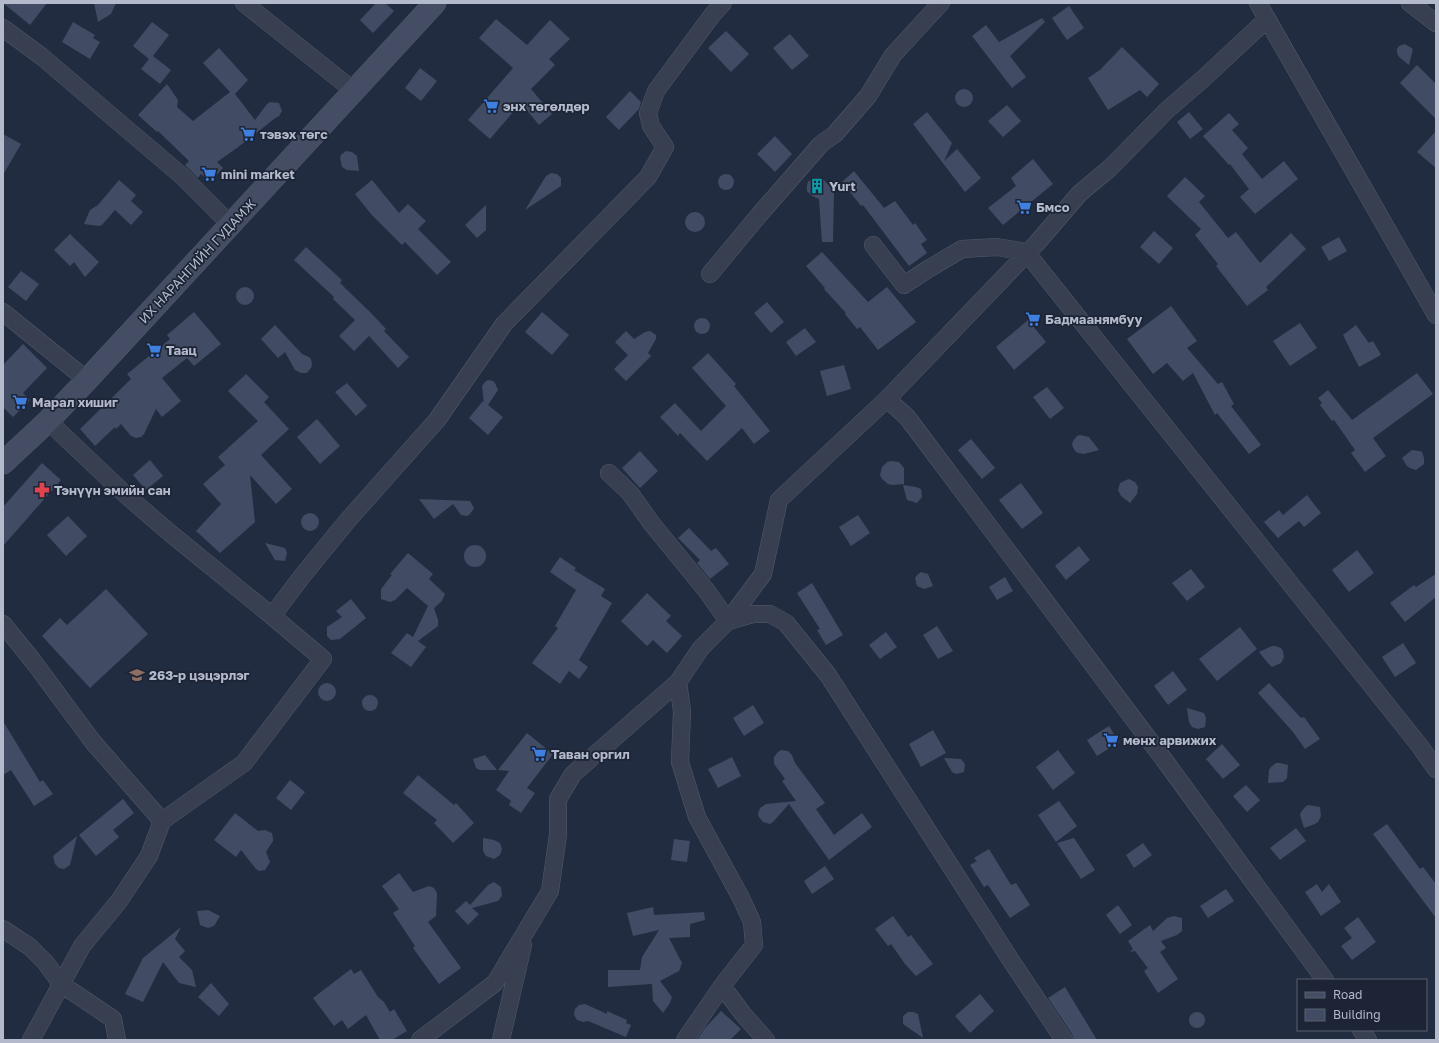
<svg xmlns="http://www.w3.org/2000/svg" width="1439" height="1043" font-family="'Golos Text',sans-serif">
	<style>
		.building { fill: #414b63 }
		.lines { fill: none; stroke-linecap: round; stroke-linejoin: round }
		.minor-casing { stroke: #525a6b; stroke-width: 18 }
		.secondary-casing { stroke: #525a6b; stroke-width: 23 }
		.minor { stroke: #373f50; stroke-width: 17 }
		.secondary { stroke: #444d64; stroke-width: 22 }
		.labels { text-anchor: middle; stroke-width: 3.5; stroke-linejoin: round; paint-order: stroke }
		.poi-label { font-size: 13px; font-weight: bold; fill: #b3bacb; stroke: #1c2435; text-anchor: start }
		.street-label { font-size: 13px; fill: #b3bacb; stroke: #1c2435 }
	</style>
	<rect width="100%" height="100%" fill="#222c41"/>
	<!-- building -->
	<path class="building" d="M3 3H47L30 25Z
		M94 3H116L111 14 98 22Z
		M376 3H385L394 11 373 33 360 20Z
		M1069 6 1084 28 1067 40 1052 18Z
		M1042 18 1045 22 1010 56 1026 77 1012 88 972 36 986 25 999 42Z
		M496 19 527 45 550 20 570 39 549 59 555 65 531 89 552 114 539 125 521 103 490 139 468 120 513 68 479 38Z
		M73 22 95 35 93 38 100 42 90 59 62 42Z
		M152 22 169 35 153 56 171 70 160 84 141 69 149 59 133 46Z
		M726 31 749 54 731 72 708 48Z
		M790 34 809 56 792 70 773 48Z
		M1405 44 1413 49 1409 65 1399 57 1397 53V49L1399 46Z
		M1122 47 1159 84 1147 97 1140 90 1108 110 1088 78 1100 70Z
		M219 48 248 80 235 94 255 120 267 104 270 102 279 103 282 111 279 116 274 119 237 148 217 162 223 168 210 182 201 174 198 178 185 165 189 161 158 131 157 132 138 115 167 84 178 100 177 107 193 121 230 92 203 63Z
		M1417 65 1436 84V119L1400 83Z
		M420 68 437 81 421 101 405 88Z
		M955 98a9 9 0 1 1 18 0a9 9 0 1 1-18 0Z
		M630 91 641 102 639 109 619 130 606 117Z
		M1007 105 1021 121 1003 137 988 121Z
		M927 112 952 143 944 161 957 149 981 178 965 192 913 124Z
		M1189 112 1203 129 1190 139 1177 122Z
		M1229 113 1239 124 1232 130 1248 148 1242 154 1262 179 1284 161 1298 179 1255 214 1240 197 1249 189 1230 164 1229 165 1203 136Z
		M1436 131V168L1417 152Z
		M3 134 21 144 3 175Z
		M775 136 792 154 775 172 757 154Z
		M346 151 352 152 357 156 359 171 347 170 342 167 340 158 341 155Z
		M1033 159 1053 184 1003 225 988 208 1016 186 1011 178Z
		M854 171 884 208 895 201 913 225 915 223 927 240 921 244 927 253 909 266 863 205 861 206 842 182Z
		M551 173 557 174 561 178V186L525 210 546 176Z
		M718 182a8 8 0 1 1 16 0a8 8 0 1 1-16 0Z
		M817 177 823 179 834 191 833 242H822L819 199 812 196 807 191V185L808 182 813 178Z
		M1185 177 1205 196 1199 202 1228 238 1236 232 1260 263 1291 233 1306 249 1266 287 1268 290 1247 306 1216 266 1218 264 1195 235 1201 229 1167 196Z
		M119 180 136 195 131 201 143 212 131 225 115 210 102 225 99 226 84 224 90 210 98 205Z
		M372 180 399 213 408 204 426 221 418 229 451 262 437 275 405 242 402 245 371 214 355 194Z
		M486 205V230L477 238 465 225Z
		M685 222a10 10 0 1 1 20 0a10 10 0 1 1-20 0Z
		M1154 231 1173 248 1159 264 1140 247Z
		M70 234 99 262 85 277 74 262 70 266 54 250Z
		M1339 237 1347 251 1329 261 1321 247Z
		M306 247 342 280 340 283 371 313 386 329 384 331 409 357 398 368 369 336 354 351 339 336 355 320 333 299 334 297 294 260Z
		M822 252 868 302 887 287 916 322 878 350 860 327 857 329 845 314 846 313 824 289 825 288 806 266Z
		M21 271 39 284 26 301 8 287Z
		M236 296a9 9 0 1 1 18 0a9 9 0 1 1-18 0Z
		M767 302 784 322 771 333 754 313Z
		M1171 306 1197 341 1187 348 1218 384 1222 382 1234 404 1231 406 1261 445 1249 454 1217 413 1215 415 1193 373 1183 381 1167 363 1153 374 1127 339Z
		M194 312 221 344 194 366 187 358 162 378 181 401 162 417 156 409 144 434 141 437 136 438 131 436 121 424 116 429 115 427 95 446 80 429 131 379 127 374 170 339 167 335Z
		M542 312 569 335 552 355 525 332Z
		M694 326a8 8 0 1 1 16 0a8 8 0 1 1-16 0Z
		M1028 320 1046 342 1014 370 996 347Z
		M1300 323 1317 348 1290 366 1273 341Z
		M275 325 302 354 309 357 311 359 312 365 311 368 307 373H301L295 370 285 352 278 358 261 339Z
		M1356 325 1369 343 1373 341 1381 355 1359 367 1343 335Z
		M805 328 816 342 796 356 786 342Z
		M626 331 634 339 645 332 650 331 656 335V339L648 353 651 356 626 381 614 369 628 355 615 342Z
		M23 344 47 368 23 393 30 400 13 417 3 407V365Z
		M708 353 736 384 734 386 770 431 754 444 742 428 707 461 680 433 678 436 660 417 675 403 701 431 726 406 692 368Z
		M844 365 851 389 827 396 820 371Z
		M1417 373 1433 394 1373 438 1386 456 1365 472 1351 453 1355 450 1334 420 1332 421 1320 405 1322 403 1318 398 1328 390 1352 420Z
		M246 374 269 397 264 402 289 429 261 455 292 489 276 504 250 475 255 522 220 553 196 531 221 504 203 484 225 465 218 457 258 421 228 391Z
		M488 380 493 381 495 383 498 390 488 405 503 417 488 435 469 418 483 401 484 403 482 386 485 382Z
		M347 383 367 406 356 416 335 392Z
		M1047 387 1064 408 1050 419 1033 397Z
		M317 419 340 446 320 464 297 437Z
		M1080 435 1089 437 1099 450 1084 454 1078 453 1075 451 1072 445 1073 441 1077 436Z
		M971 439 995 468 982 479 958 450Z
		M1412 450 1419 451 1422 452 1424 458V464L1416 470 1410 468 1407 466 1402 458Z
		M640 451 658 471 640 488 622 468Z
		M150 460 163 476 146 490 133 475Z
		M891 461 899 462 904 468V484L892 485 888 484 882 479 880 475 882 467 887 462Z
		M42 463 61 480 3 546V507Z
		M1129 479 1135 482 1138 487 1137 494 1130 503 1121 496 1118 490 1120 483 1126 480Z
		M1021 483 1043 513 1022 529 999 500Z
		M903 485 916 487 921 489 922 497 917 503 907 500Z
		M1307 495 1321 513 1304 527 1299 521 1278 538 1264 522 1279 510 1283 515Z
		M419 499 470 501 474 508 470 514 467 516 461 515 453 504 434 519Z
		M301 522a9 9 0 1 1 18 0a9 9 0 1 1-18 0Z
		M858 515 870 533 851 546 839 527Z
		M68 516 87 536 66 556 47 535Z
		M689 528 711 551 716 548 729 564 710 579 697 563 700 560 678 538Z
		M265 543 285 548 287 553 285 561 275 560Z
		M464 556a11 11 0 1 1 22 0a11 11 0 1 1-22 0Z
		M1079 546 1090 560 1066 580 1055 566Z
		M1357 550 1374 573 1349 592 1332 570Z
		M408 553 433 574 429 579 445 594 442 601 434 608 438 620V626L418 641 426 647 411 667 391 653 407 633 413 637 428 606 407 588 395 600 390 602 381 599V589L392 575 390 574Z
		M560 557 576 568 574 570 605 589 601 596 612 603 579 660 588 667 579 679 569 671 560 684 532 663 558 628 555 626 576 590 550 572Z
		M1191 569 1205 587 1187 601 1172 583Z
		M921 572 928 574 933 586 924 589 917 586 915 578 918 574Z
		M1436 574V597L1405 622 1390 603 1414 585 1416 587Z
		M1005 577 1013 591 997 600 989 587Z
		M812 583 843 635 826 645 817 630 820 629 797 593Z
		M106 589 148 634 90 688 42 636 60 618 67 625Z
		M647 593 671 616 666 621 682 636 667 653 653 640 647 646 621 621Z
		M351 599 366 618 340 639 331 640 327 636V627L342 617 336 611Z
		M937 626 953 651 938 659 923 635Z
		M1240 627 1257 649 1217 681 1199 659Z
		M886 632 897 647 880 659 869 645Z
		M1403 643 1416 663 1395 677 1382 657Z
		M1272 646H1275L1281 648 1283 651 1284 657 1281 663 1272 667 1267 662 1259 652Z
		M1173 671 1187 690 1168 705 1154 686Z
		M318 692a9 9 0 1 1 18 0a9 9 0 1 1-18 0Z
		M1269 683 1301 718 1304 717 1320 739 1305 749 1293 732 1258 693Z
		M362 703a8 8 0 1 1 16 0a8 8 0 1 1-16 0Z
		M753 705 764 723 744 736 733 718Z
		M1187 708 1204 713 1206 718 1205 727 1198 729 1192 727 1189 722Z
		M3 721 40 782 43 780 53 794 34 806 11 770 3 775Z
		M1109 726 1119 742 1097 756 1087 740Z
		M933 730 946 753 921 767 909 744Z
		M527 733 553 754 527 788 535 793 521 813 509 805 511 801 496 790 509 771 498 770Z
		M1222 744 1240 765 1223 779 1206 759Z
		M781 750 788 751 792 755 795 763 825 803 816 809 834 835 862 813 872 827 829 860 789 804 773 822 770 824 763 822 759 817 758 814 760 808 766 804 796 801 782 781 785 779 774 764V757L778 752Z
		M1058 750 1075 773 1053 790 1036 767Z
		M485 755 497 770H480L476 768 473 759Z
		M732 757 741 776 718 788 708 769Z
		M944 758 961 759 965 764 964 772 956 774 952 772Z
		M1276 763H1280L1288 765 1287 778 1283 782 1268 783 1269 770 1271 767Z
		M418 775 454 805 456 803 474 823 453 843 434 823 437 820 403 793Z
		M290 780 305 792 291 810 276 798Z
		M1246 785 1260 800 1247 812 1233 796Z
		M123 799 134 813 113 830 119 837 96 856 79 835Z
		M1059 801 1077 826 1056 842 1038 815Z
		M1308 805 1320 807 1321 816 1318 822 1315 824 1304 828 1300 815 1301 812 1305 807Z
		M235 813 258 831 265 830 272 833 273 839V841L266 852 270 862 265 870 259 871 256 869 241 850 236 857 214 840Z
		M1387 824 1420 869 1423 867 1436 884V918L1373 834Z
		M1296 828 1306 841 1280 860 1270 848Z
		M77 836 70 865 64 869 59 868 55 864 53 856Z
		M483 838 494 840 500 843 502 849 500 855 494 859 486 856 483 851Z
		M1074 838 1095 870 1081 879 1057 843Z
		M674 839 690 841 687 862 671 860Z
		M1143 843 1152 855 1134 868 1126 855Z
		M989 849 1011 885 1016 883 1030 905 1010 918 988 885 984 887 970 865 977 861 974 858Z
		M825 866 834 879 812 894 804 881Z
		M399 873 413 892 429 886 434 888 437 893 436 916 428 922 461 968 439 984 413 948 415 946 393 913 399 909 382 886Z
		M494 882 501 887 502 896 498 901 472 908 479 914 468 925 455 911 466 901 470 905 488 885Z
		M1317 884 1322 892 1329 884 1341 902 1321 916 1305 892Z
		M1226 889 1234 901 1208 918 1200 906Z
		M1118 905 1132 925 1120 934 1106 915Z
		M653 907 654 915 704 912 705 920 690 924V937L669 938 682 963 679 971 660 981 672 997 670 1003 663 1013 653 1001 652 984 608 987V970H640L642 957 659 930 633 936 627 913Z
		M208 910 220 916 214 926 208 928 200 925 197 911Z
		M893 916 908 937 911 935 933 964 916 976 905 964 891 944 888 946 875 929Z
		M1174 916 1182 918V931L1177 935 1161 941 1166 948 1160 952 1178 979 1158 993 1144 971 1148 968 1135 951 1130 952 1133 949 1128 941 1150 925 1153 931 1167 918Z
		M1358 917 1376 942 1352 960 1341 946 1352 938 1344 928Z
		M181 927 175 939 185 951 179 957 192 970 196 987 179 983 163 962 143 1002 125 994 143 958Z
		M351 969 354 974 361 970 378 997 384 1002 390 1012 394 1009 407 1031 392 1040H380L366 1015 348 1029 342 1020 334 1026 313 998Z
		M211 983 229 1004 219 1016 198 997Z
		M1065 987 1097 1040H1074L1072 1034 1048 998Z
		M980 994 994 1011 970 1033 955 1016Z
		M585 1004 607 1014V1011L627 1020 626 1023 631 1025 626 1037 588 1021 583 1022 577 1020 574 1015 575 1009 579 1005Z
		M721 1011 741 1029 730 1040H697L705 1028Z
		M1189 1020a8 8 0 1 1 16 0a8 8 0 1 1-16 0Z
		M908 1012H913L918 1014 923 1038 903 1024V1016Z"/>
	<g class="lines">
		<!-- minor casing -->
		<g class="minor-casing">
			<path id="minor" d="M244 3 354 91
				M1258 3 1436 315
				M1410 3 1436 23
				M3 28 41 56 182 176 231 225
				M873 245 904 285 925 271 962 249 997 247 1026 252 1419 745 1436 769
				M710 274 759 215 821 144 835 134 868 96 893 55 941 3
				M3 312 87 380
				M887 399 907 417 1168 765 1325 980
				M48 421 127 496 170 533 272 616
				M609 473 630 493 652 524 706 590 728 621
				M728 621 753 614H770L786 623 828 675 1010 959 1064 1040
				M3 624 33 661 93 742 162 821
				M3 929 30 947 46 963 61 984 113 1019 117 1040
				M1361 1030 1368 1040
				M31 1040 82 946 119 901 149 856 162 821 244 763 323 659 272 616 303 575 348 520 437 420 504 324 648 177 665 147 651 126 648 113 656 91 713 14 723 3
				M420 1040 495 983 550 891 558 835V799L573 774 678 682
				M501 1040 523 945
				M685 1040 722 986
				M766 1040 743 1014 722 986 754 945 752 922 741 898 697 817 680 762 682 711 678 682 701 648 728 621 763 574 779 500 887 399 1036 244 1080 193 1110 168 1167 110 1204 78 1267 19"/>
		</g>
		<!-- secondary casing -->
		<g class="secondary-casing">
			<path id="secondary" d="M3 463 48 421 87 380 435 3"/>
		</g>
		<!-- minor -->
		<use href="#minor" class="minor"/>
		<!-- secondary -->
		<use href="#secondary" class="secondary"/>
	</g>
	<!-- icons -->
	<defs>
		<g id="supermarket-bare" transform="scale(1.2)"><path d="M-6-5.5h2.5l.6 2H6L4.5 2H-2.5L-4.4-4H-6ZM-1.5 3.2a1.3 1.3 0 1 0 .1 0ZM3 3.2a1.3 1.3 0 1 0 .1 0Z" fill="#3f7fe0" stroke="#1c2435" stroke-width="2.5" paint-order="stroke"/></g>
		<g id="building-bare" transform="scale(1.2)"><path d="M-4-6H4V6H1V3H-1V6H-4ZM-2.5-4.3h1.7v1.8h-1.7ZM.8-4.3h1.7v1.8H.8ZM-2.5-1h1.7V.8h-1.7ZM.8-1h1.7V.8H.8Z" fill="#0f9aa8" stroke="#1c2435" stroke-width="2.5" paint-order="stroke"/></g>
		<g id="pharmacy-bare" transform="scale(1.2)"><path d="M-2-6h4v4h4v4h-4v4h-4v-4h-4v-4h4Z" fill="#e0444e" stroke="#1c2435" stroke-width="2.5" paint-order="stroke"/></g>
		<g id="school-bare" transform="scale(1.2)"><path d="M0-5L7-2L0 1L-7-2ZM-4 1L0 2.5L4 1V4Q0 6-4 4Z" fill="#8d6e63" stroke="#1c2435" stroke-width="2.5" paint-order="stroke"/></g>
	</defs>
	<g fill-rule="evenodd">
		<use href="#supermarket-bare" x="491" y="106"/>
		<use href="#supermarket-bare" x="248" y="134"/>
		<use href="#supermarket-bare" x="209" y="174"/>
		<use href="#building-bare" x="817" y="186"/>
		<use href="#supermarket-bare" x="1024" y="207"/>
		<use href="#supermarket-bare" x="1033" y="319"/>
		<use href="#supermarket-bare" x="154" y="350"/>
		<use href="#supermarket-bare" x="20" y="402"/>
		<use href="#pharmacy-bare" x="42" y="490"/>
		<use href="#school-bare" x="137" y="675"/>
		<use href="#supermarket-bare" x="1111" y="740"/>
		<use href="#supermarket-bare" x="539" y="754"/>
	</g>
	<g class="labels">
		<!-- poi labels -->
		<g class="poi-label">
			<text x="503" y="111">энх төгөлдөр</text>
			<text x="260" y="139">тэвэх төгс</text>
			<text x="221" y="179">mini market</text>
			<text x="829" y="191">Yurt</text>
			<text x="1036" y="212">Бмсо</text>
			<text x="1045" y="324">Бадмаанямбуу</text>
			<text x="166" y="355">Таац</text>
			<text x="32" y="407">Марал хишиг</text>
			<text x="54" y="495">Тэнүүн эмийн сан</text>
			<text x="149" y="680">263-р цэцэрлэг</text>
			<text x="1123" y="745">мөнх арвижих</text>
			<text x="551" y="759">Таван оргил</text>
		</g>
		<!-- street labels -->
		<g class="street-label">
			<text transform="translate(197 261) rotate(-47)" y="5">ИХ НАРАНГИЙН ГУДАМЖ</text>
		</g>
	</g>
	<!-- border -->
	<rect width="1439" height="1043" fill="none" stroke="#b3bacb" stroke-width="8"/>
	<!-- legend -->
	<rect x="1297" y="979" width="130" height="52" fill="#1c2435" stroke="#586071"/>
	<rect x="1305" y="992" width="20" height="6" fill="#444d64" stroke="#586071"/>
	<text x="1333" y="999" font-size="12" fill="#b3bacb">Road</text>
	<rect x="1305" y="1009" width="20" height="12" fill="#414b63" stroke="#586071"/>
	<text x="1333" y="1019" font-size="12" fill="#b3bacb">Building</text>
</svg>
